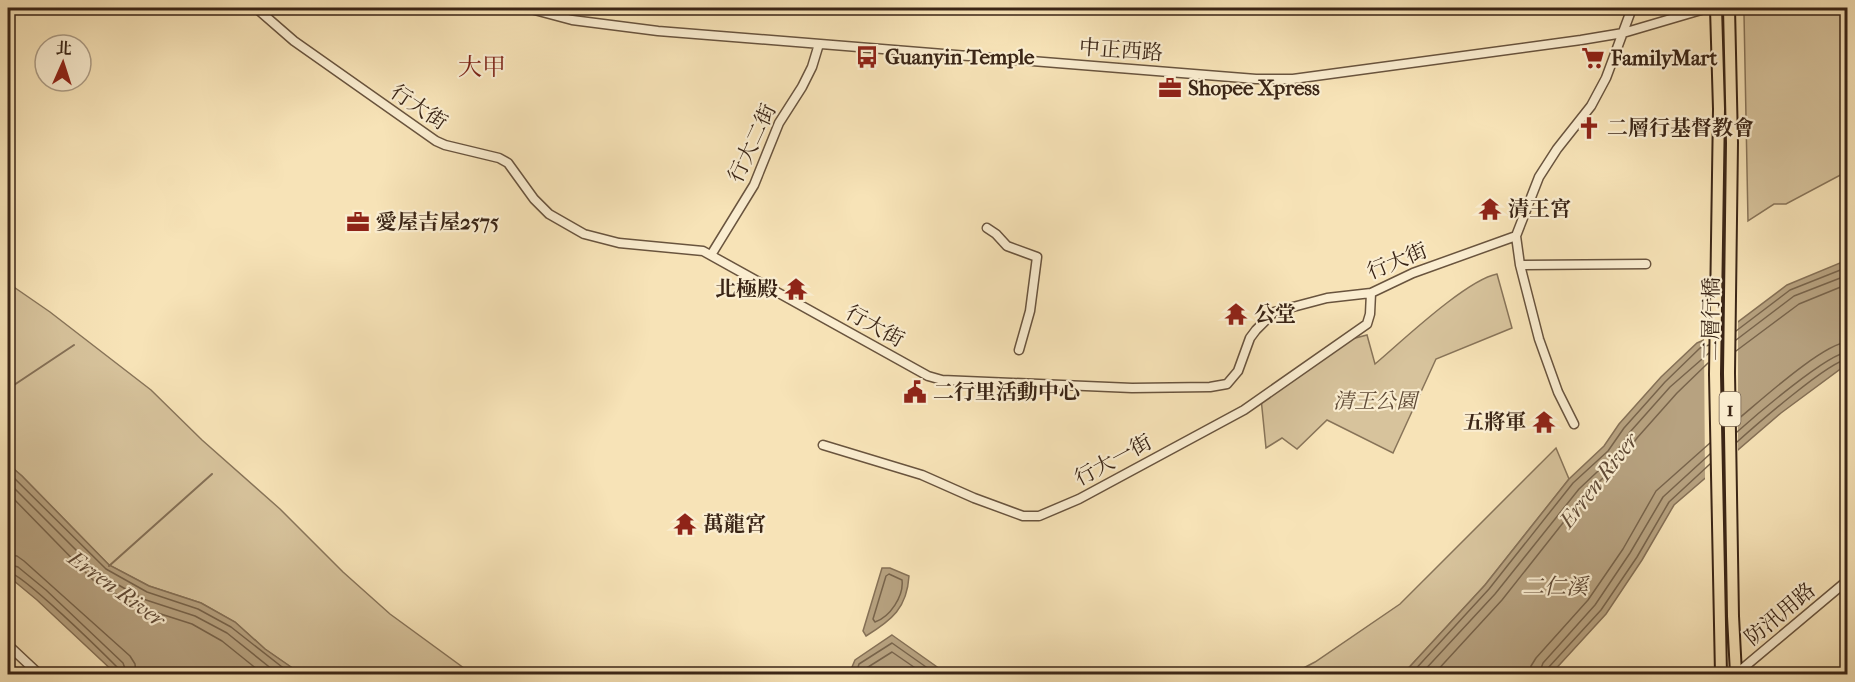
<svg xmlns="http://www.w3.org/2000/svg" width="1855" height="682" font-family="'IM FELL French Canon','Noto Serif TC',serif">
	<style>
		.green { fill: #d7c39c; stroke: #887459; stroke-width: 1.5 }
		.water { fill: #b7a280; stroke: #857056; stroke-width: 1.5 }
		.pier { fill: #f7e3b7 }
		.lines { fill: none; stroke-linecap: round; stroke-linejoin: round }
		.shore { stroke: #78644b; stroke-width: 1.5 }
		.stream { stroke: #857056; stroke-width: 2 }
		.minor-casing { stroke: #69543e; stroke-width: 11 }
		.major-casing { stroke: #3a2516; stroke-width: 14 }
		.minor { stroke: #faedd0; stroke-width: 8 }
		.major { stroke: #f7e3b7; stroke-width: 10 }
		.labels { text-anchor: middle; stroke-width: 4.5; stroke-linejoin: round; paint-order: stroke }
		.shield { fill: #faedd0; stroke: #74614e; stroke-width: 1.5 }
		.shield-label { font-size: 20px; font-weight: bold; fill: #3a2516 }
		.street-label { font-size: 21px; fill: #3a2516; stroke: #faedd0 }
		.poi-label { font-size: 21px; font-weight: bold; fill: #3a2516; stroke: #faedd0; text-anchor: start }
		.park-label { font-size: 21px; font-style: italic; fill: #614c38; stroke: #faedd0 }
		.water-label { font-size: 22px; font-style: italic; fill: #604a36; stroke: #faedd0 }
		.quarter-label { font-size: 24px; fill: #7a1f14; stroke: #faedd0 }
	</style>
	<rect width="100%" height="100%" fill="#f7e3b7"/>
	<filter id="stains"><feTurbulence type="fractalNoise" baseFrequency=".00333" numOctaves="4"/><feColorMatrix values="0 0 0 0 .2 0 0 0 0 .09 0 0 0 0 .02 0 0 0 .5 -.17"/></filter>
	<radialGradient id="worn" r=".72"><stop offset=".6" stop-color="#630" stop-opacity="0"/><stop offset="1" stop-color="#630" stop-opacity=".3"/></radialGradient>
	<!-- green -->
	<path class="green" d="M1754 8H1847L1848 171 1786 204H1774L1748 221 1744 14Z
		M1497 274 1512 328 1436 359 1393 453 1327 420 1297 449 1282 438 1266 448 1261 398 1344 341 1367 335 1375 364C1401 342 1466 280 1497 274Z
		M8 283 50 312 151 390 202 440 280 509 343 572 390 614 472 674H301L265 649 235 622 201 603 149 586 109 565 22 476 8 464Z
		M1556 448 1569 479 1485 585 1403 674H1292L1315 662 1400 604Z"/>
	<!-- water -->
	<path class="water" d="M1847 260V364L1781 413 1674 505 1642 560 1606 614 1551 674H1403L1485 585 1569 479 1604 446 1619 424 1661 377 1697 343 1727 330 1787 285Z
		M8 464 22 476 109 565 149 586 201 603 235 622 265 649 301 674H116L37 600 8 576Z
		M882 568H890L909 576C907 608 892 620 866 636L863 631Z
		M892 635 947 674H849L855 660Z"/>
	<!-- pier -->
	<path class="pier" d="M1738 318V452L1705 481 1704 337 1726 328Z"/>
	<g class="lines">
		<!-- shore -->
		<path class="shore" d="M1736 331 1790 290 1848 267
			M1736 340 1794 296 1848 275
			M1736 351 1799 304 1848 284
			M1737 420C1758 403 1823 343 1848 342
			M1737 432C1755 416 1828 353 1848 352
			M1737 442C1755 426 1829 361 1848 359
			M8 472 106 569 147 592 198 609 231 627 291 674
			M8 482 101 575 143 599 195 616 227 633 278 674
			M8 493 96 583 139 607 192 624 222 641 263 674
			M8 555 17 556 24 561 130 656 135 664 136 674
			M8 564 18 567 46 590 123 663 127 674
			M8 572C22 573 102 652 118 668L120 674
			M889 574 902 580C904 596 890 617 875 622L873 619 886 576Z
			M856 674 859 664 892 643 936 674
			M863 674 865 669 892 652 924 674
			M1411 674 1489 589 1573 483 1608 451 1624 428 1665 382 1700 348 1709 345
			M1421 674 1495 594 1579 489 1614 456 1630 432 1670 387 1709 353
			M1434 674 1502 600 1585 495 1620 462 1637 438 1677 393 1708 363
			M1530 674 1531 666 1536 658 1588 600 1623 549 1656 491 1710 443
			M1539 674 1543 663 1595 605 1630 553 1663 497 1710 454
			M1547 674 1548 668 1601 610 1637 557 1669 502 1710 464"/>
		<!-- stream -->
		<path class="stream" d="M8 389 74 345
			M109 566 212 474"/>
		<!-- minor casing -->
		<g class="minor-casing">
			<path id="minor" d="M256 8 294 41 436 141 445 145 499 158 508 163 534 199 549 214 584 234 619 243 703 251 928 376 942 380 1132 388 1210 387 1227 384 1238 371 1250 338 1256 330 1274 312 1327 298 1371 293 1413 273 1516 236
				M527 8 572 20 658 31 1256 79H1293L1581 40 1623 33 1708 8
				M987 228 996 234 1007 246 1037 257 1030 311 1019 350
				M711 255 754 185 779 123 802 87 812 67 819 44
				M1520 265 1646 264
				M1574 424 1558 392 1539 339 1520 265 1516 236 1539 177 1557 149 1591 106 1606 78 1632 8
				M823 445 922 475 974 498 1023 516H1039L1079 499 1244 410 1367 324 1370 314 1371 293
				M8 645 39 674
				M8 667 16 674
				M1736 674 1848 580"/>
		</g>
		<!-- major casing -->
		<g class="major-casing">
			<path id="major" d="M1716 8 1719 109 1715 374 1721 674
				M1729 8 1732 143 1729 373 1733 616 1736 674"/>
		</g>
		<!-- minor -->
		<use href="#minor" class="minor"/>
		<!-- major -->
		<use href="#major" class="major"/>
	</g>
	<!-- icons -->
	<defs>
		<g id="bus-bare" transform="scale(1.8)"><path d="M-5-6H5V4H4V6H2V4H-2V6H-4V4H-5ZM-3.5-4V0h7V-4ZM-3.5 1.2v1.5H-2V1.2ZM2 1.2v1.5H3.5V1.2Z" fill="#8f2418" stroke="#faedd0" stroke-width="2.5" paint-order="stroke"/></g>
		<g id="supermarket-bare" transform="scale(1.8)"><path d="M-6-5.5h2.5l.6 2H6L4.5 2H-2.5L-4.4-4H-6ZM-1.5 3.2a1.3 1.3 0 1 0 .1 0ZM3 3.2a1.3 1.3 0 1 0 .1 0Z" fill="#8f2418" stroke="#faedd0" stroke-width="2.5" paint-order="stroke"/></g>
		<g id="office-bare" transform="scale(1.8)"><path d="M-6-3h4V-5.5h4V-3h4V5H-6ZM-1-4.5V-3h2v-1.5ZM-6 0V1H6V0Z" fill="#8f2418" stroke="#faedd0" stroke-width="2.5" paint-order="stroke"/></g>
		<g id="church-bare" transform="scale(1.8)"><path d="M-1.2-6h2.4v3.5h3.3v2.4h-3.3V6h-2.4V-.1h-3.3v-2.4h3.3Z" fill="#8f2418" stroke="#faedd0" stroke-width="2.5" paint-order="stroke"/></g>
		<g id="temple-bare" transform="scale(1.8)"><path d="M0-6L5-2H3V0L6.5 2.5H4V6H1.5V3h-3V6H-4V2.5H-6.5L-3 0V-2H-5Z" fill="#8f2418" stroke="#faedd0" stroke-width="2.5" paint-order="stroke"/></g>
		<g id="civic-bare" transform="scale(1.8)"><path d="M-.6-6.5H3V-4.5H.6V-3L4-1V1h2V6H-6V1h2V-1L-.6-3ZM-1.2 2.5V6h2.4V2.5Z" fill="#8f2418" stroke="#faedd0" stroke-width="2.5" paint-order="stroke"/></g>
	</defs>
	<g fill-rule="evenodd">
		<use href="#bus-bare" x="867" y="57"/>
		<use href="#supermarket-bare" x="1593" y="58"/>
		<use href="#office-bare" x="1170" y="88"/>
		<use href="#church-bare" x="1589" y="128"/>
		<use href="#temple-bare" x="1490" y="209"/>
		<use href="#office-bare" x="358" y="222"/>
		<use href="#temple-bare" x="796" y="289"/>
		<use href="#temple-bare" x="1236" y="314"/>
		<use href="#civic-bare" x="915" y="392"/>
		<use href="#temple-bare" x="1544" y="422"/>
		<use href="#temple-bare" x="685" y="524"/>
	</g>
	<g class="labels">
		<!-- shield labels -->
		<rect class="shield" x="1719.5" y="392" width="21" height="34" rx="4.5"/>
		<g class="shield-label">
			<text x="1730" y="416">1</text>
		</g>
		<!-- street labels -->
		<g class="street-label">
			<text transform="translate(1121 50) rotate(4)" y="7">中正西路</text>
			<text transform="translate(419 107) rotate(34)" y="7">行大街</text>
			<text transform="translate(752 143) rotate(-65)" y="7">行大二街</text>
			<text transform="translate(1397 261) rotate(-22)" y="7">行大街</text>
			<text transform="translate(1711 319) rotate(-89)" y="7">二層行橋</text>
			<text transform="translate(875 326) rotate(29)" y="7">行大街</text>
			<text transform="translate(1113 460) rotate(-28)" y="7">行大一街</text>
			<text transform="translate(1780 614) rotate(-40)" y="7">防汛用路</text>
		</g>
		<!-- poi labels -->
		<g class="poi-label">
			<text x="885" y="64">Guanyin Temple</text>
			<text x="1611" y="65">FamilyMart</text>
			<text x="1188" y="95">Shopee Xpress</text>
			<text x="1607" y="135">二層行基督教會</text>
			<text x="1508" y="216">清王宮</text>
			<text x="376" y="229">愛屋吉屋2575</text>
			<text x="778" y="296" text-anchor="end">北極殿</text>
			<text x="1254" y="321">公堂</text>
			<text x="933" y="399">二行里活動中心</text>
			<text x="1526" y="429" text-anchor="end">五將軍</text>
			<text x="703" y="531">萬龍宮</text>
		</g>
		<!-- park labels -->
		<g class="park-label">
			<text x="1375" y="408">清王公園</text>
		</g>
		<!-- water labels -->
		<g class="water-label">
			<text transform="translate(1598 480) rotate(-52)" y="8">Erren River</text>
			<text x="1555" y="594">二仁溪</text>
			<text transform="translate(117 588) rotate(36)" y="8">Erren River</text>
		</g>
		<!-- quarter labels -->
		<g class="quarter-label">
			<text x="482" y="75">大甲</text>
		</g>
	</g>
	<!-- margin -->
	<rect width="1855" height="682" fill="none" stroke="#f7e3b7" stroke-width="30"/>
	<rect x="9" y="9" width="1837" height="664" fill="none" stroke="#3a2516" stroke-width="3"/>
	<rect x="15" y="15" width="1825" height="652" fill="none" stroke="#3a2516" stroke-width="1.5"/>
	<!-- north arrow -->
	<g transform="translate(63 63) rotate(3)"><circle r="28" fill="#faedd0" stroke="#ad9d86" stroke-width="1.5"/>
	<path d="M0-4.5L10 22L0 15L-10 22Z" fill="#8f2418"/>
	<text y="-9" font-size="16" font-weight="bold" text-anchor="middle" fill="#3a2516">北</text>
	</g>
	<rect width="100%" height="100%" filter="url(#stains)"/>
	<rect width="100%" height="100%" fill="url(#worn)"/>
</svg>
